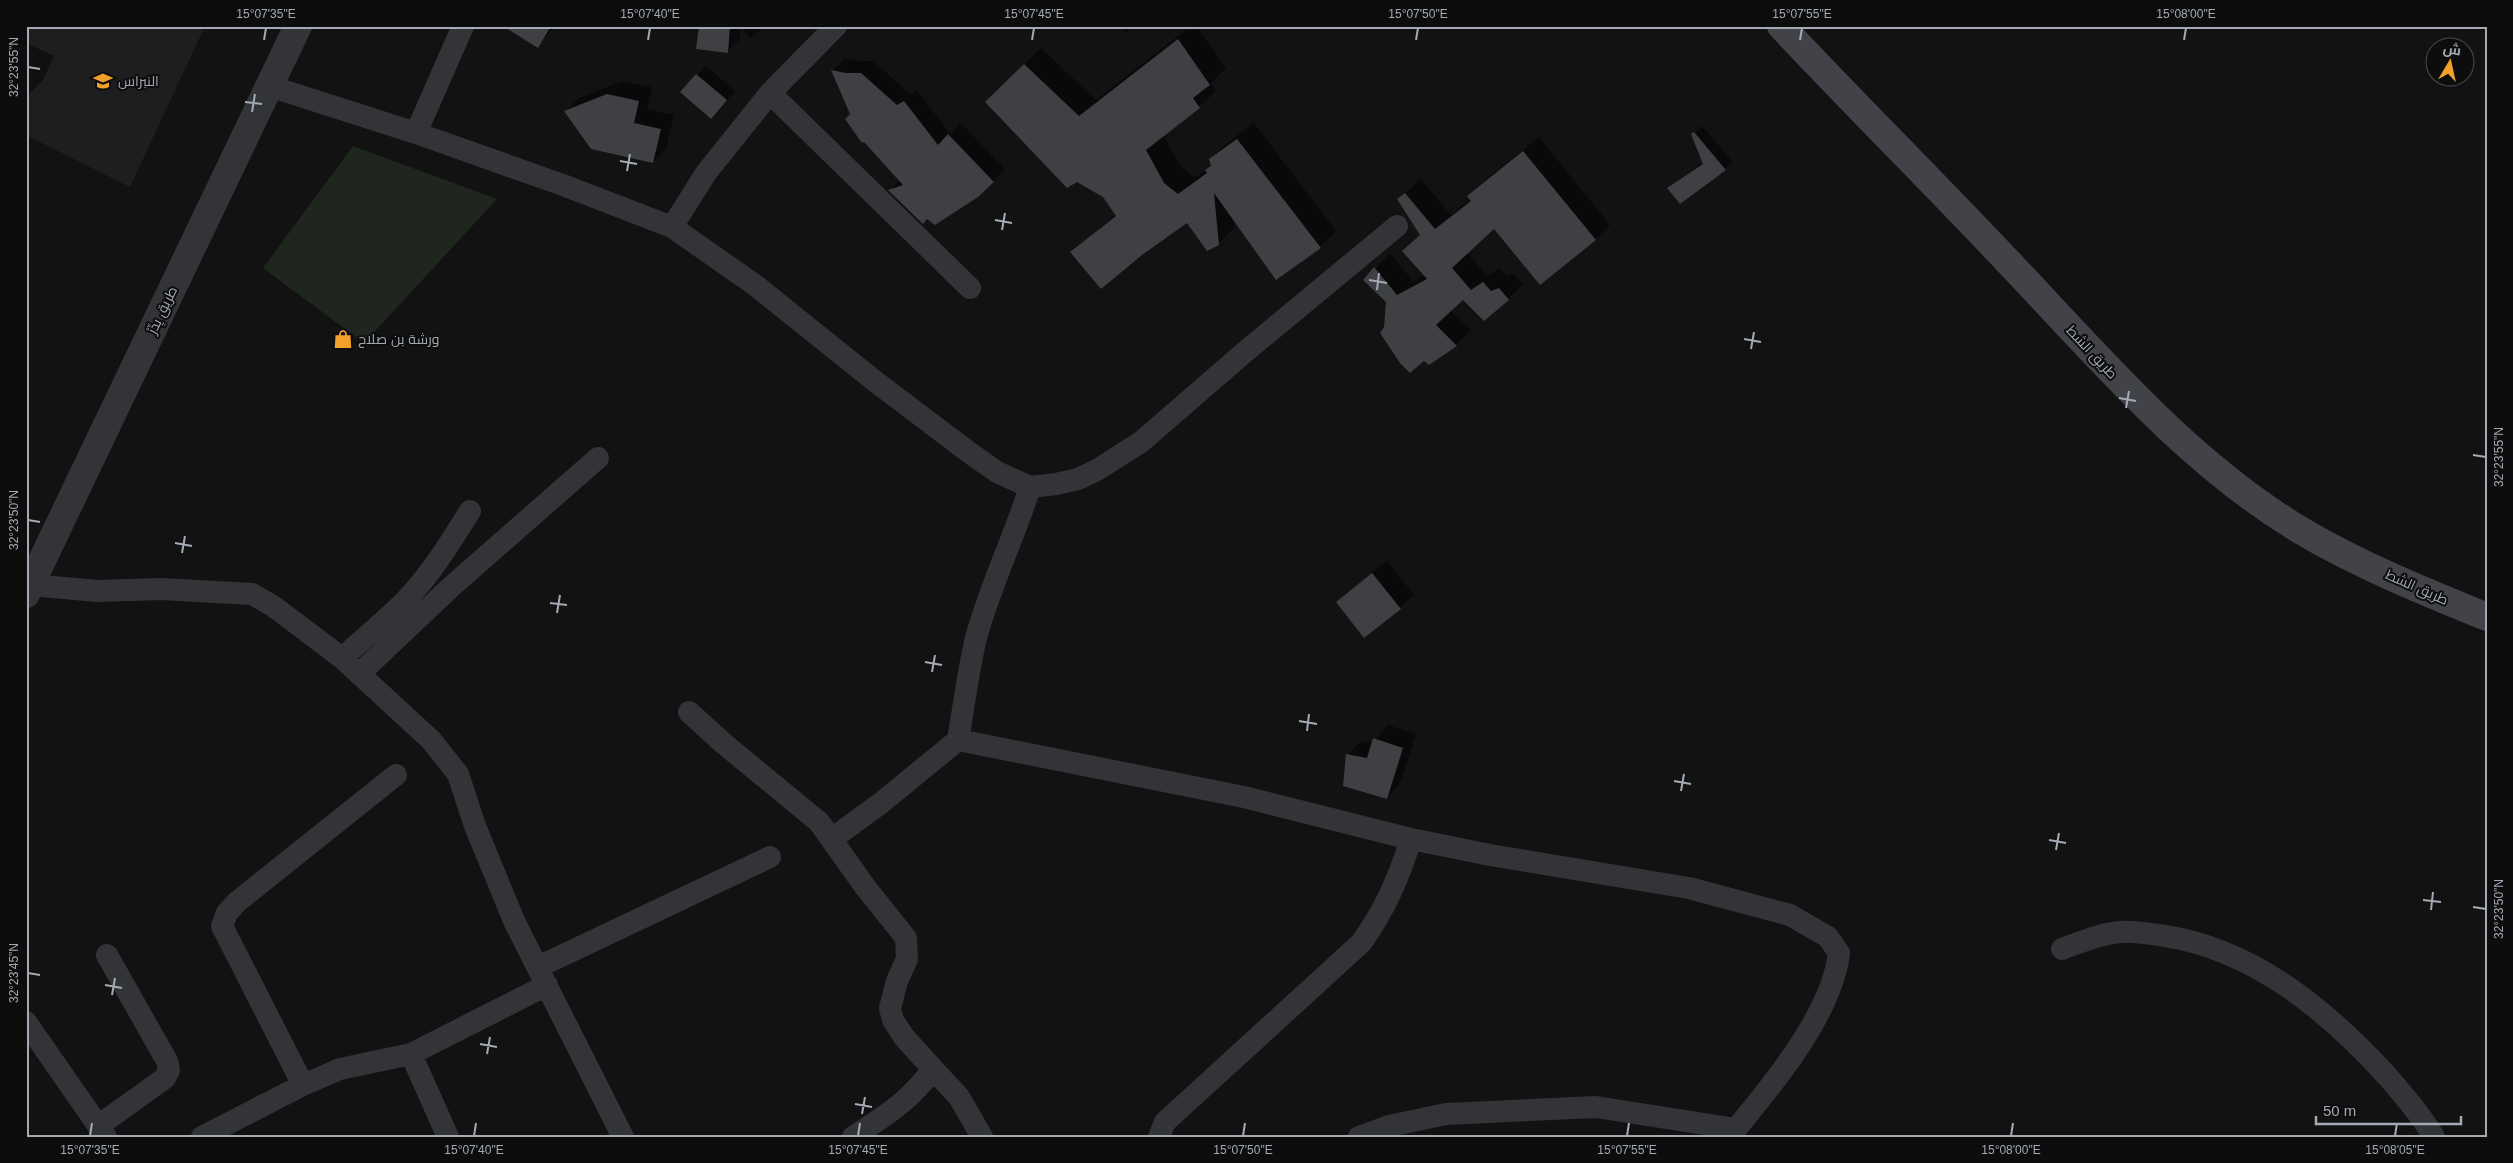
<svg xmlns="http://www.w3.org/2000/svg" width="2513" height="1163" font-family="Arial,Cairo,sans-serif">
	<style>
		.built { fill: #1e1e20 }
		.green { fill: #1e261e }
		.shadow { fill: #0007 }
		.building { fill: #3e4043 }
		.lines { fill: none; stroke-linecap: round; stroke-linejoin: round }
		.minor { stroke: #333438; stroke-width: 22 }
		.tertiary { stroke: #333438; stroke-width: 28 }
		.secondary { stroke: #414348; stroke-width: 28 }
		.ticks { fill: none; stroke: #a3aab4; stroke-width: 2 }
		.labels { text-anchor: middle; stroke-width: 4; stroke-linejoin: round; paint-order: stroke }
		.poi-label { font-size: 14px; fill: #a3aab4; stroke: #0d0d0e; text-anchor: start }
		.street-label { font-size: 14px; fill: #a3aab4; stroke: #0d0d0e }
		.neatline { fill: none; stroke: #a3aab4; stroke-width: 2 }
		.ticks-label { font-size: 12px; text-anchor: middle; fill: #a3aab4 }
	</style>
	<rect width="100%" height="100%" fill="#121213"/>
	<!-- built -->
	<path class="built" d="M26 26H205L130 187 26 135Z"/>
	<!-- green -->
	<path class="green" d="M353 146 497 199 364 343 263 268Z"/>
	<!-- shadow -->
	<path class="shadow" d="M505 26H555L537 46Z
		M700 26H764L751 38 741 27 740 39 728 51Z
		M1120 26H1133L1127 33Z
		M1191 26H1196L1226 68 1211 83 1216 91 1199 107 1163 135 1181 166 1195 178 1212 165 1210 159 1227 143 1254 123 1336 231 1320 247 1234 220 1235 227 1218 244 1187 222 1072 252 1116 214 1104 196 987 102 1041 48 1096 100Z
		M26 43 54 56 43 80 29 94 26 92Z
		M845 58 859 61H873L910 94 917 90 950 134 961 123 1005 169 993 181 927 218 890 190 900 180 852 114 833 70Z
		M706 66 735 91 720 108 682 92Z
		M622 81 652 87 647 109 674 115 666 148 653 162 565 112 579 98Z
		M1702 126 1733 162 1726 169 1668 188 1704 162 1692 135Z
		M1539 137 1610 225 1595 240 1494 227 1467 252 1487 276 1499 268 1507 276 1514 274 1523 284 1508 299 1485 320 1463 298 1450 310 1471 330 1456 345 1385 328 1388 302 1365 280 1390 253 1413 281 1424 275 1404 251 1421 234 1398 200 1421 179 1451 215 1471 199 1469 196 1484 181Z
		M1387 560 1414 595 1400 608 1337 602Z
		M1388 725 1416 734 1400 784 1386 798 1347 755 1361 741 1373 743Z"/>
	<!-- building -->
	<path class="building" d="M503 26H551L538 48Z
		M699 26H730L728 53 696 49Z
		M1178 39 1210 85 1193 98 1200 108 1146 150 1164 183 1178 194 1207 173 1205 170 1211 166 1209 159 1237 139 1321 248 1276 280 1214 193 1219 245 1207 251 1187 223 1142 255 1101 289 1070 252 1116 216 1103 197 1077 182 1067 188 985 102 1024 64 1079 116Z
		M831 70 846 73H861L897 105 904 101 938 145 948 134 994 182 978 197 935 225 927 219 923 224 888 190 903 185 864 142 862 143 845 119 850 114Z
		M696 74 727 100 711 119 680 92Z
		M607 94 639 101 634 123 661 129 653 163 591 149 564 111Z
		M1694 132 1726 170 1680 204 1667 188 1703 164 1691 134Z
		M1523 151 1596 240 1540 285 1494 229 1452 268 1471 290 1483 282 1491 291 1499 288 1509 300 1484 321 1463 300 1436 325 1457 346 1429 365 1424 361 1410 373 1400 363 1380 333 1384 327 1386 302 1363 280 1374 267 1397 295 1427 279 1402 251 1420 235 1397 199 1405 193 1435 229 1471 201 1467 196Z
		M1372 573 1401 609 1364 638 1336 602Z
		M1373 738 1403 748 1387 799 1343 786 1346 754 1367 758Z"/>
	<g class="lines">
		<!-- minor -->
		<path class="minor" d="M269 86 416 133 563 185 672 227 755 285 876 382 970 453 997 472 1030 487 1056 484 1078 479 1097 470 1141 442 1246 351 1397 226
			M770 93 970 288
			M416 133 463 26
			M672 227 706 173 770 93 836 26
			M31 585 97 591 161 589 252 594 273 606 342 658 431 740 458 774 475 826 515 923 623 1137
			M342 658C363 639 385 621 405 601 431 574 450 543 470 511
			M359 674 452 586 598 458
			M689 712 723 743 819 822 866 888 906 938 907 959 897 981 890 1008 893 1020 904 1037 933 1069C910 1101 885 1116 853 1137
			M958 740 1244 797 1411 839 1490 855 1689 888 1790 915 1828 937 1839 953C1832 1013 1774 1083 1736 1129L1596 1107 1446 1114 1389 1126 1359 1137
			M833 838 881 803 958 740C964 706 968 671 976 638 990 586 1014 538 1030 487
			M2062 949C2081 942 2099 934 2120 932 2135 931 2150 934 2165 936 2255 950 2328 1011 2388 1077 2405 1097 2421 1115 2434 1137
			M538 967 770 857
			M26 1022 106 1137
			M411 1054 448 1137
			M933 1069 959 1097 982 1137
			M303 1085 222 926 227 913 237 902 396 775
			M98 1126 165 1078 169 1070 167 1061 107 955
			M202 1137 303 1085 340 1069 411 1054 547 985
			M1159 1137 1165 1122 1361 943C1385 910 1399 877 1411 839"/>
		<!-- tertiary -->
		<path class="tertiary" d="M26 594 298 26"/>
		<!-- secondary -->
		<path class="secondary" d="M1781 26C1858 108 1938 187 2015 269 2103 362 2189 463 2300 530 2359 565 2423 591 2487 617"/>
	</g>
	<!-- ticks -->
	<path class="ticks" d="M264 40 266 28M648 40 650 28M1032 40 1034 28M1416 40 1418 28M1800 40 1802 28M2184 40 2186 28M28 67 40 69M245 102 262 104M252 112 255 94M620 161 637 164M627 171 630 154M995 220 1012 223M1002 230 1005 213M1369 280 1387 283M1377 290 1379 273M1744 339 1761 342M1751 349 1754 332M2119 398 2136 401M2126 408 2129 391M2473 455 2486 457M28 520 40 522M175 543 192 546M182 553 185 536M550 603 567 605M557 613 560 595M925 662 942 665M932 672 935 655M1299 721 1317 724M1307 731 1309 714M1674 781 1691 784M1681 791 1684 774M2049 840 2066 843M2056 850 2059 833M2423 900 2441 902M2473 907 2486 909M2431 910 2433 892M28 973 40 975M105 985 122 988M112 995 115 978M480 1044 497 1047M487 1054 490 1037M855 1104 872 1107M862 1114 865 1097M90 1136 92 1123M474 1136 476 1123M858 1136 860 1123M1243 1136 1245 1123M1627 1136 1629 1123M2011 1136 2013 1123M2395 1136 2397 1123"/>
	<!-- icons -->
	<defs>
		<g id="school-bare" transform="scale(1.5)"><path d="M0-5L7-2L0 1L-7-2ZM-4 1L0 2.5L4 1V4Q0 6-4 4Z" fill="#f3a02a" stroke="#0d0d0e" stroke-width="2.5" paint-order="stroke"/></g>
		<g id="shop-bare" transform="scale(1.5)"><path d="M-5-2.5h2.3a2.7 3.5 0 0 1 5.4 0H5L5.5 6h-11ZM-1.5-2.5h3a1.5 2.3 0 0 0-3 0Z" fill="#f3a02a" stroke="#0d0d0e" stroke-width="2.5" paint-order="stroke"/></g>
	</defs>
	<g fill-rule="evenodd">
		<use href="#school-bare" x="103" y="81"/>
		<use href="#shop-bare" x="343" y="339"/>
	</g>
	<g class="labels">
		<!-- poi labels -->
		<g class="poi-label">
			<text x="118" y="86">النبراس</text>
			<text x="358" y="344">ورشة بن صلاح</text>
		</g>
		<!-- street labels -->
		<g class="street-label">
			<text transform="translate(162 310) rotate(-64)" y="5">طريق يِدِّرْ</text>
			<text transform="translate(2092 352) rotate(47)" y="5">طريق الشط</text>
			<text transform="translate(2417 587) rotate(24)" y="5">طريق الشط</text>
		</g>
	</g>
	<!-- border -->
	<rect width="2513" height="1163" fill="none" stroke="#0d0d0e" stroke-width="55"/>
	<!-- north arrow -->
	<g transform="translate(2450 62) rotate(9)"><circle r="24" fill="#0d0d0e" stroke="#494c50"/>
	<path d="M0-4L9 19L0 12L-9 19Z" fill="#f3a02a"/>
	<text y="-8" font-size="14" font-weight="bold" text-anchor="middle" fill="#a3aab4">ش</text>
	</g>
	<!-- scale -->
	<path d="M2316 1116v8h145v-8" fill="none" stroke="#a3aab4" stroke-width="2.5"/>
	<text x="2323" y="1116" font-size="15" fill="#a3aab4" stroke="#0d0d0e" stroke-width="4" paint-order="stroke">50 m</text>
	<rect x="28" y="28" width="2458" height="1108" class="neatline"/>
	<g class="ticks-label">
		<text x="266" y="18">15°07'35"E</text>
		<text x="650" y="18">15°07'40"E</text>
		<text x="1034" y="18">15°07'45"E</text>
		<text x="1418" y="18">15°07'50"E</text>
		<text x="1802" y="18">15°07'55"E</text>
		<text x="2186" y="18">15°08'00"E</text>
		<text transform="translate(14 67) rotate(-90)" y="4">32°23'55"N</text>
		<text transform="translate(2499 457) rotate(-90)" y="4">32°23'55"N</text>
		<text transform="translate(14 520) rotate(-90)" y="4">32°23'50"N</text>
		<text transform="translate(2499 909) rotate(-90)" y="4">32°23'50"N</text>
		<text transform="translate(14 973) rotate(-90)" y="4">32°23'45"N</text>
		<text x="90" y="1154">15°07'35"E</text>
		<text x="474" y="1154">15°07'40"E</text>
		<text x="858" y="1154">15°07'45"E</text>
		<text x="1243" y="1154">15°07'50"E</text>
		<text x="1627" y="1154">15°07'55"E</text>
		<text x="2011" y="1154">15°08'00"E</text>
		<text x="2395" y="1154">15°08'05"E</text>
	</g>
</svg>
